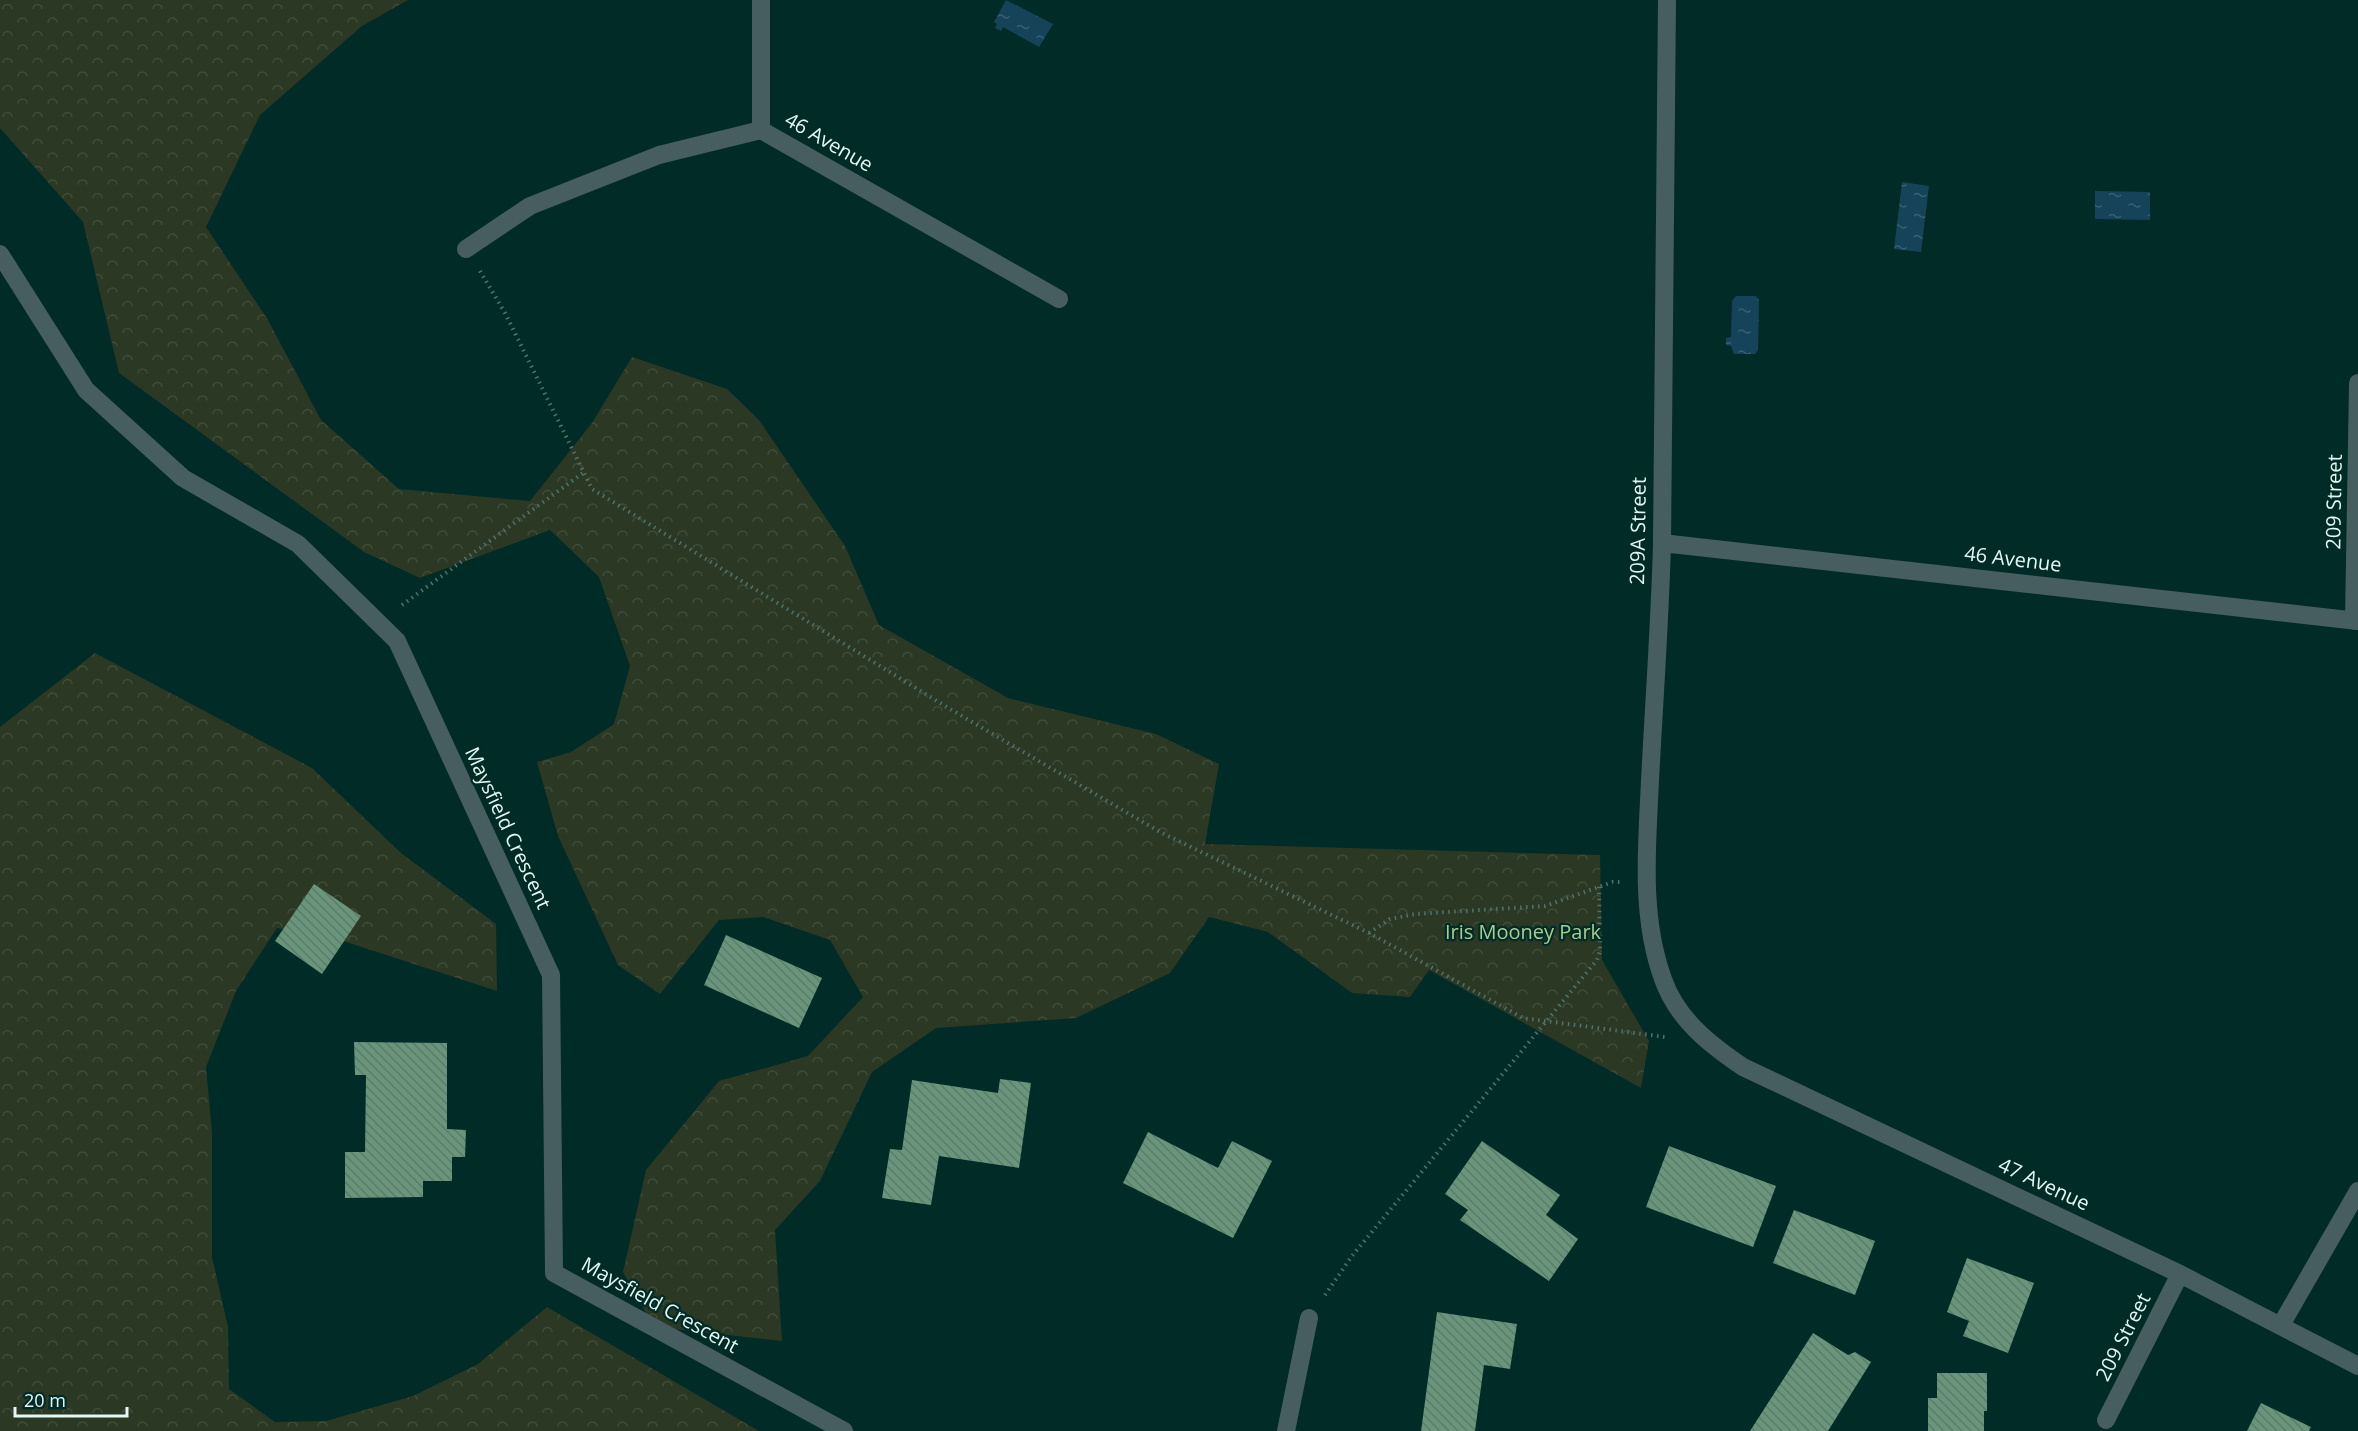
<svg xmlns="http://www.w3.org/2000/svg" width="2358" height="1431" font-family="'Open Sans',sans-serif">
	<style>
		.forest { fill: url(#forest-crowns) }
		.water { fill: url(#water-ripples) }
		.building { fill: url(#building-back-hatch) }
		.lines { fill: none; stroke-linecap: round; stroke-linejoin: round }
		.path { stroke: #4f736e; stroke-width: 4; stroke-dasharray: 1.5 4.5; stroke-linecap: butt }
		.street { stroke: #475e61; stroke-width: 18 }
		.labels { text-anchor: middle; stroke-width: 4.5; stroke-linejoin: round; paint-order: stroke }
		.street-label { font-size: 20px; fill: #e3f8f4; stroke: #002b26 }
		.park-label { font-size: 20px; fill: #a8cd8f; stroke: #002b26 }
	</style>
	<defs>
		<pattern id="forest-crowns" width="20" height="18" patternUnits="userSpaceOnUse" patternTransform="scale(1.5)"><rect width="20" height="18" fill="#2b3823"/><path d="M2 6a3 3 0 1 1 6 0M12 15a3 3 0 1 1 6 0" fill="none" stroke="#3f4c39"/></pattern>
		<pattern id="water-ripples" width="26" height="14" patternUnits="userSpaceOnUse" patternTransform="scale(1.5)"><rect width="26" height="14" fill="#15445a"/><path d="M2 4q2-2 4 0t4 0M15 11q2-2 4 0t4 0" fill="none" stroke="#376072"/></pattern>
		<pattern id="building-back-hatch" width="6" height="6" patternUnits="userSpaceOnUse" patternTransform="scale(1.5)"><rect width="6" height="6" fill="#69957b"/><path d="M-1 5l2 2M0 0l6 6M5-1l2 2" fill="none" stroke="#5c7b6a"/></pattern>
	</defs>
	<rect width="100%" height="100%" fill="#002b26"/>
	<!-- forest -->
	<path class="forest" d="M0 0H408L362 26 260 115 206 227 268 320 321 420 399 489 530 501 592 423 632 357 727 389 759 420 845 546 879 625 1008 698 1156 734 1219 764 1205 844 1600 855 1602 960 1649 1041 1641 1088 1429 970 1410 997 1352 993 1268 932 1209 917 1170 973 1076 1018 936 1028 872 1072 820 1181 775 1230 782 1341 654 1327 623 1272 646 1170 719 1081 808 1056 863 997 830 940 763 917 719 920 660 994 618 965 558 836 537 762 571 752 614 724 630 666 599 577 550 530 420 578 364 552 119 373 83 222 0 128Z
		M95 653 312 768 401 853 496 924 497 991 337 939 277 928 236 991 206 1067 212 1132V1257L228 1327 229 1389 275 1422 326 1421 413 1396 478 1364 547 1307 759 1431H0V727Z"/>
	<!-- water -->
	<path class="water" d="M1006 0 1053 24 1039 47 1003 27 1001 31 995 28 997 24 994 22Z
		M1902 182 1929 186 1921 252 1894 249Z
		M2095 191 2150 192V220L2095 219Z
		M1736 296H1756L1759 300 1758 350 1755 354H1734L1731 346 1726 345V338L1731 337 1732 301Z"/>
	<!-- building -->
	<path class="building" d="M314 884 361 916 322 974 275 941Z
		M726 935 822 978 799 1028 704 985Z
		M354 1042 447 1043V1129L466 1130 465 1157H452V1181H423V1197L345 1198V1152H365L366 1075H355Z
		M1000 1079 1031 1083 1019 1168 939 1156 931 1205 882 1198 890 1149 902 1150 912 1080 998 1093Z
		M1148 1132 1218 1168 1232 1141 1272 1161 1233 1238 1123 1183Z
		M1482 1141 1560 1195 1546 1215 1578 1239 1549 1281 1460 1220 1468 1210 1445 1194Z
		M1669 1146 1776 1186 1753 1247 1646 1207Z
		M1794 1210 1875 1241 1855 1295 1773 1263Z
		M1967 1258 2034 1283 2008 1353 1963 1336 1969 1321 1947 1312Z
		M1437 1312 1517 1324 1510 1369 1484 1365 1475 1431H1421Z
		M1813 1333 1848 1355 1855 1352 1871 1362 1828 1431H1750Z
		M1937 1373H1987V1411H1984V1431H1928V1398H1937Z
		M2261 1403 2311 1427 2309 1431H2247Z"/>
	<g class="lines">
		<!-- path -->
		<path class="path" d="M480 271 505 313 592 489 950 709 1160 832 1369 933 1523 1018 1665 1037
			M402 605 583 473
			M1369 933 1390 919 1415 914 1545 906 1613 882H1620
			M1325 1295 1352 1256 1597 960 1600 951 1599 886"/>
		<!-- street -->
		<path class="street" d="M1667 0C1665 181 1664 362 1662 543 1660 622 1654 702 1650 781 1647 846 1640 916 1663 979 1677 1019 1709 1044 1743 1067L2180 1274 2358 1366
			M761 130V0
			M466 249 530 206 659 155 761 130 1059 299
			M0 254 86 390 183 478 298 544 397 641 551 975 554 1273 844 1431
			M1662 543 2358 621
			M2354 621 2358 383
			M2281 1325 2358 1191
			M2106 1420 2180 1274
			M1286 1431 1309 1318"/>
	</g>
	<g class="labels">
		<!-- street labels -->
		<g class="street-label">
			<text transform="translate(829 142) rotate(30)" y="7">46 Avenue</text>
			<text transform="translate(2334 502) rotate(-89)" y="7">209 Street</text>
			<text transform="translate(1638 531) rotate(-89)" y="7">209A Street</text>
			<text transform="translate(2013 559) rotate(7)" y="7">46 Avenue</text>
			<text transform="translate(508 828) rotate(65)" y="7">Maysfield Crescent</text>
			<text transform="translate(2044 1184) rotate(25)" y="7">47 Avenue</text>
			<text transform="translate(660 1305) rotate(29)" y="7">Maysfield Crescent</text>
			<text transform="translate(2123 1337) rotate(-63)" y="7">209 Street</text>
		</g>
		<!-- park labels -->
		<g class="park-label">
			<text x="1523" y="939">Iris Mooney Park</text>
		</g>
	</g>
	<!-- scale -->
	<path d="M15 1407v9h112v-9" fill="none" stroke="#e3f8f4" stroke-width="3"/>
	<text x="24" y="1407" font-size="18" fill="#e3f8f4" stroke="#002b26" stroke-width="4.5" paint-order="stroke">20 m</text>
</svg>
